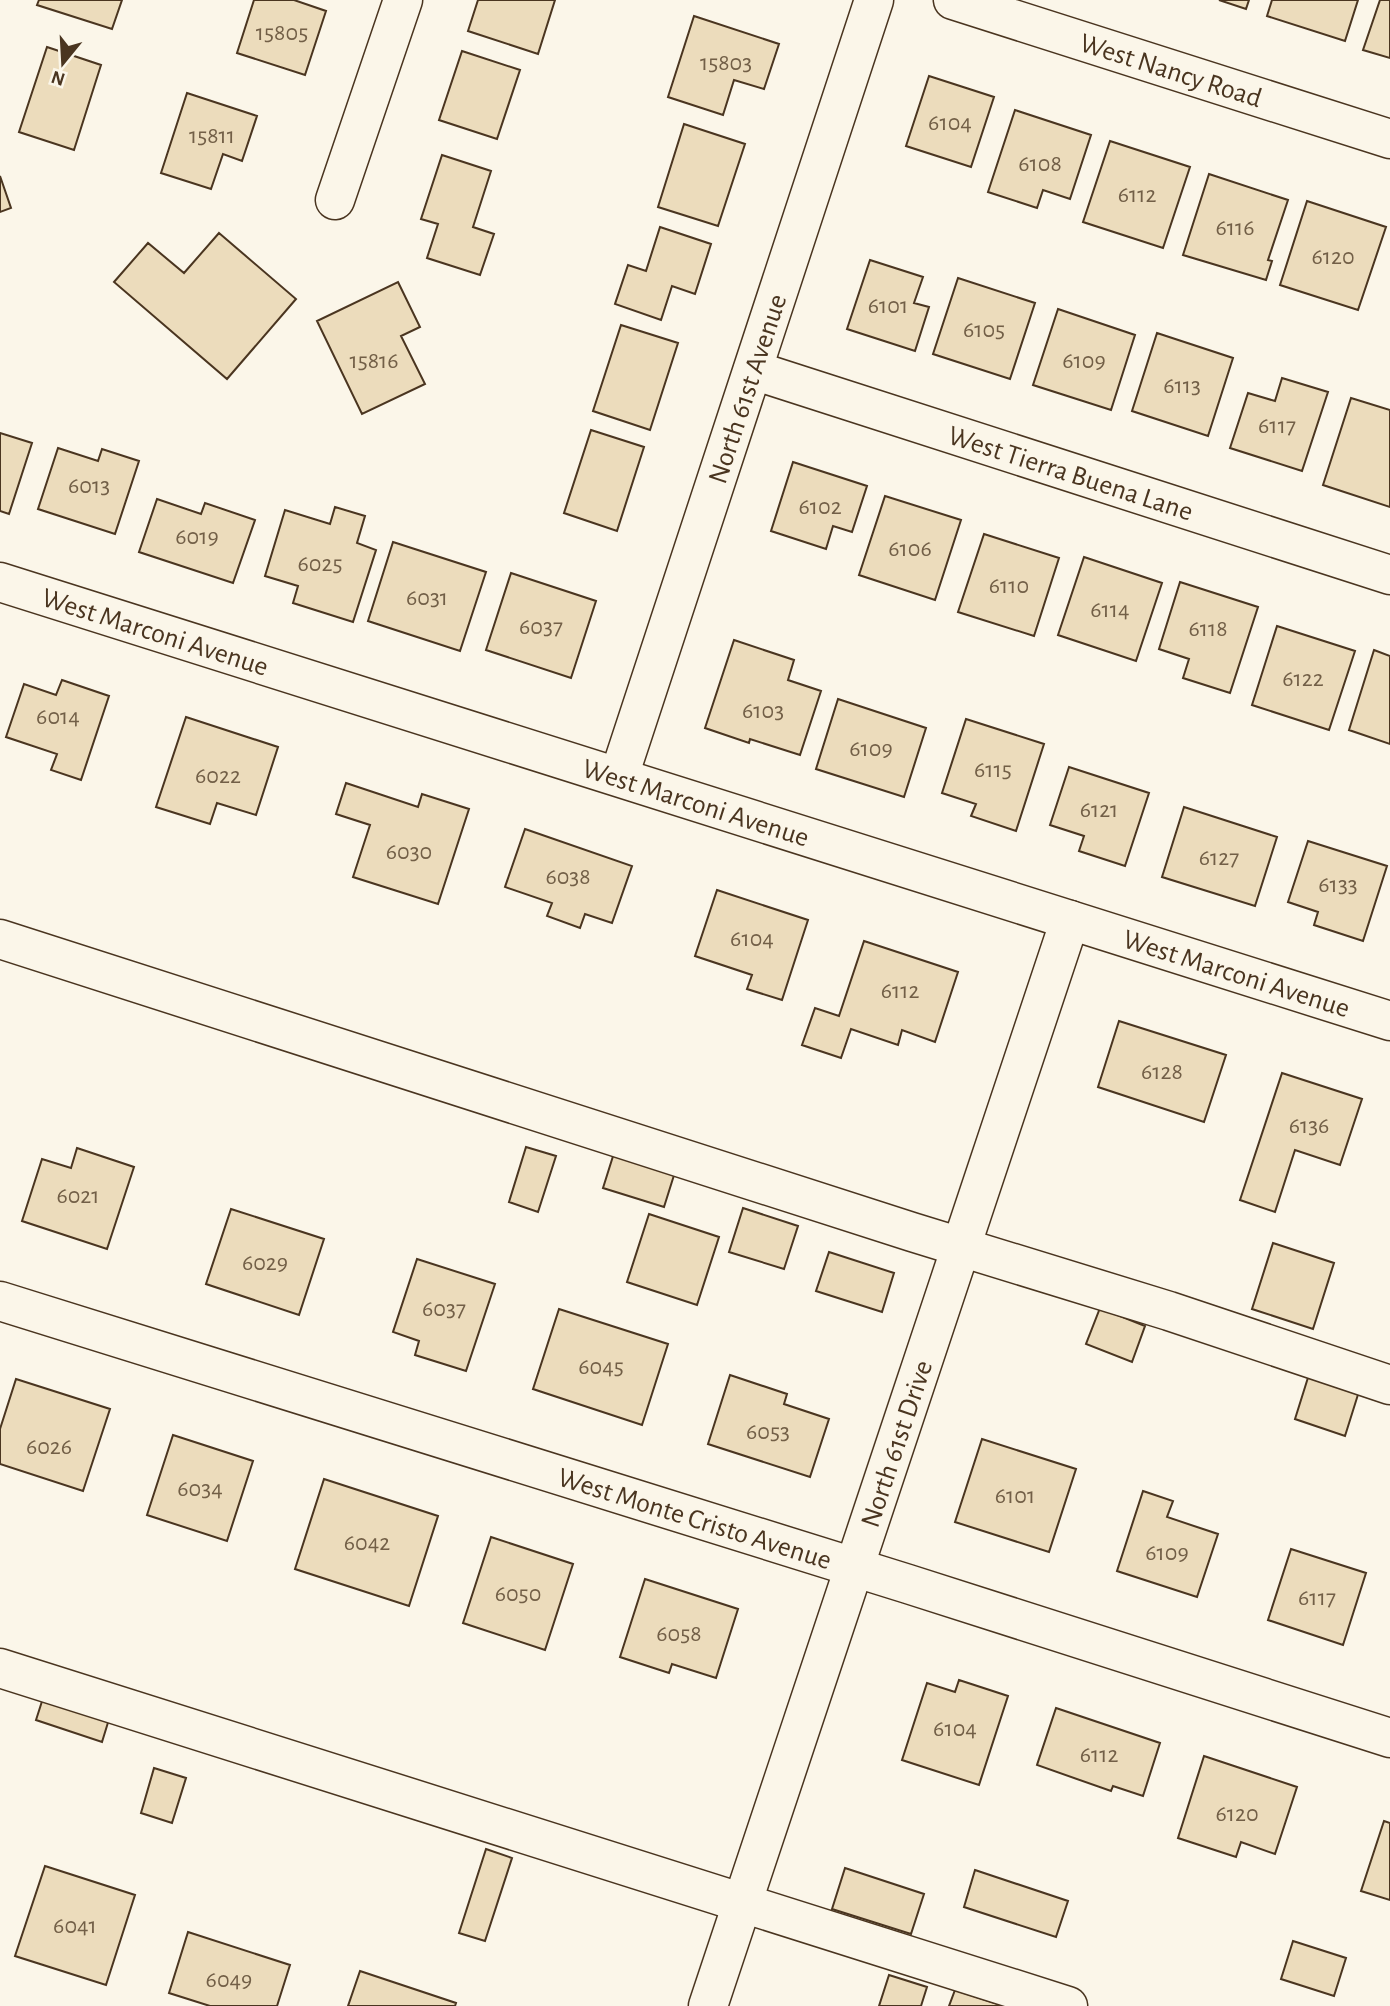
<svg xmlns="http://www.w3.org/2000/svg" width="1390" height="2006" font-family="'Alegreya Sans',sans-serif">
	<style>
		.building { fill: #ecdcbc; stroke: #4a3520; stroke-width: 2 }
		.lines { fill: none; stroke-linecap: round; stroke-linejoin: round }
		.minor-casing { stroke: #4a3520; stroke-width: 41 }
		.minor { stroke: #fbf6e9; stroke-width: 38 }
		.labels { text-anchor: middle; stroke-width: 5; stroke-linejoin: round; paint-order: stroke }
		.number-label { font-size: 24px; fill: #725f47 }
		.street-label { font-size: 28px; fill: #4a3520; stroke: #fbf6e9 }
	</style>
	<rect width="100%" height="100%" fill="#fbf6e9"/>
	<!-- building -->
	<path class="building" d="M39 0H122L112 29 37 5Z
		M254 0H294L326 11 305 75 237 53Z
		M478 0H555L538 54 468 31Z
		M1219 0H1249L1246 9Z
		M1272 0H1358L1345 41 1267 16Z
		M1380 0H1390V58L1363 50Z
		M694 16 779 44 764 89 734 80 723 115 668 97Z
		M47 47 101 65 74 150 19 132Z
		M462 51 520 70 497 139 439 120Z
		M929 76 994 97 971 167 906 146Z
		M187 93 257 116 242 161 223 154 211 189 161 173Z
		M1015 110 1091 135 1070 199 1043 190 1037 208 988 192Z
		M684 124 745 144 718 226 658 207Z
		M1110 141 1190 167 1163 248 1083 222Z
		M442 155 491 171 473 227 494 234 480 275 427 258 438 224 421 219Z
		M1209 174 1288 200 1268 260 1272 261 1266 280 1183 255Z
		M0 176 11 208 0 212Z
		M1307 201 1386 227 1358 310 1280 285Z
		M660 227 711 244 695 294 672 286 661 320 615 304 628 265 646 271Z
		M219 233 296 299 227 379 114 282 148 243 184 273Z
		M870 260 923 277 914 303 929 307 915 351 847 329Z
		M958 278 1035 303 1010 379 933 354Z
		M398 282 420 327 401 336 425 384 362 414 317 321Z
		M1058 309 1135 335 1111 410 1033 385Z
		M621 325 678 343 650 430 593 411Z
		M1157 333 1233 358 1208 436 1132 411Z
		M1282 378 1328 392 1302 471 1230 448 1248 393 1275 401Z
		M1351 398 1390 410V507L1323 485Z
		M591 430 644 447 617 531 564 513Z
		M0 433 32 443 9 514 0 511Z
		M58 448 98 461 102 449 139 461 115 534 38 509Z
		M793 462 867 486 852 532 833 526 826 549 771 531Z
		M885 496 961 520 935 600 859 575Z
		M157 499 201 514 205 503 255 520 233 583 139 552Z
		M335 507 365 516 357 543 376 550 353 622 293 603 298 586 265 576 285 510 330 524Z
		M984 534 1059 558 1034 636 958 612Z
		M393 542 486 572 460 651 368 621Z
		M1084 557 1162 583 1136 661 1058 635Z
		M511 573 596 601 571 678 486 650Z
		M1180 582 1258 607 1230 693 1183 678 1189 659 1159 649Z
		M1277 626 1355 651 1329 730 1252 705Z
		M734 640 794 660 788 680 821 691 800 755 750 739 749 743 705 728Z
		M1374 650 1390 656V744L1349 730Z
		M62 680 109 696 81 780 51 770 57 754 6 737 24 684 56 695Z
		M838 699 926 728 904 797 816 769Z
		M186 717 278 747 256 815 217 803 210 824 156 807Z
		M966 719 1044 744 1016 831 971 816 976 804 942 793Z
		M1069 767 1149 793 1125 866 1079 851 1084 836 1050 825Z
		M346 783 418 807 422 794 469 809 438 904 353 877 370 825 336 814Z
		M1184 807 1277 837 1255 906 1162 877Z
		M525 829 632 866 612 923 585 914 580 928 547 916 552 903 505 887Z
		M1308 841 1387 866 1363 941 1314 925 1318 912 1288 902Z
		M717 890 808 920 782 1000 747 989 752 975 695 956Z
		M864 941 958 972 935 1042 902 1030 898 1045 851 1029 841 1058 802 1045 815 1008 839 1016Z
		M1119 1021 1226 1055 1204 1122 1098 1087Z
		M1282 1073 1362 1099 1340 1165 1295 1150 1275 1212 1240 1200Z
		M526 1147 556 1156 538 1212 509 1202Z
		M77 1148 134 1167 107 1249 22 1221 42 1159 71 1168Z
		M614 1153 675 1172 664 1207 603 1188Z
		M743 1208 798 1226 784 1269 729 1252Z
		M231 1209 324 1239 299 1315 206 1284Z
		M649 1214 719 1237 697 1305 627 1282Z
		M1273 1243 1334 1263 1313 1329 1252 1309Z
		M829 1252 894 1273 882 1312 816 1291Z
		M417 1259 495 1284 466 1371 415 1355 419 1341 393 1332Z
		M1100 1308 1145 1326 1132 1362 1086 1344Z
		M559 1309 668 1344 642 1425 533 1389Z
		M1311 1368 1361 1385 1345 1436 1295 1419Z
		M730 1375 787 1394 784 1404 829 1419 810 1477 708 1444Z
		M16 1379 110 1409 83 1491 0 1464V1429Z
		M173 1435 253 1461 227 1541 147 1515Z
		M982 1439 1076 1469 1049 1552 955 1522Z
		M324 1479 438 1516 409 1606 295 1569Z
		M1143 1491 1173 1501 1167 1517 1218 1534 1197 1597 1117 1571Z
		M491 1537 573 1564 545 1650 463 1623Z
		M1291 1549 1366 1573 1343 1645 1268 1620Z
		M645 1579 738 1609 716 1678 672 1664 669 1673 620 1657Z
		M959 1680 1008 1696 979 1785 902 1760 927 1683 955 1692Z
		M44 1695 110 1716 102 1742 36 1720Z
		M1056 1708 1160 1743 1143 1796 1113 1786 1111 1791 1037 1765Z
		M1204 1756 1297 1787 1275 1854 1241 1842 1236 1857 1178 1838Z
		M154 1768 186 1778 172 1823 141 1813Z
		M1384 1821 1390 1823V1900L1361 1891Z
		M486 1849 512 1858 485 1941 459 1933Z
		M45 1866 135 1895 106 1985 15 1956Z
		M845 1868 924 1894 911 1934 832 1909Z
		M975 1870 1068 1901 1056 1937 964 1907Z
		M188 1932 290 1965 277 2006H210L169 1993Z
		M1293 1941 1346 1958 1334 1996 1281 1979Z
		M360 1971 456 2003 455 2006H348Z
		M889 1975 927 1987 921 2006H879Z
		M955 1990 1004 2006H949Z"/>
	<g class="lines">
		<!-- minor casing -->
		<g class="minor-casing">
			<g id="minor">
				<path id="s1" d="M953 0 1390 139"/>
				<path d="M335 200 403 0"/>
				<path id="s2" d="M753 370 1390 575"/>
				<path id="s3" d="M0 582 1390 1021"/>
				<path id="s4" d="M619 776 874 0"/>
				<path d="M0 939 912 1232 1169 1311 1390 1385"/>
				<path id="s5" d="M0 1301 908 1584 1390 1738"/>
				<path d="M0 1668 1068 2006"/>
				<path id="s6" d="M708 2006 1070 920"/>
			</g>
		</g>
		<!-- minor -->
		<use href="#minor" class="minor"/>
	</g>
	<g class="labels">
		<!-- number labels -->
		<g class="number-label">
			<text x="282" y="40">15805</text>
			<text x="726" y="70">15803</text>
			<text x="950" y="130">6104</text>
			<text x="212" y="143">15811</text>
			<text x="1040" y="171">6108</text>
			<text x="1137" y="202">6112</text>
			<text x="1235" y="235">6116</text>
			<text x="1333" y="264">6120</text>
			<text x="888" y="313">6101</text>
			<text x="984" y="337">6105</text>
			<text x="374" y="368">15816</text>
			<text x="1084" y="368">6109</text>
			<text x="1182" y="393">6113</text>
			<text x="1277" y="433">6117</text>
			<text x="89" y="493">6013</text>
			<text x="820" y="514">6102</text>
			<text x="197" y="544">6019</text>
			<text x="910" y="556">6106</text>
			<text x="320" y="571">6025</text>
			<text x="1009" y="593">6110</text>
			<text x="427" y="605">6031</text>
			<text x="1110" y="617">6114</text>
			<text x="541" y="634">6037</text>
			<text x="1208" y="636">6118</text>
			<text x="1303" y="686">6122</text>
			<text x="763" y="718">6103</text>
			<text x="58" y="724">6014</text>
			<text x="871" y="756">6109</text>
			<text x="993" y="777">6115</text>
			<text x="218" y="783">6022</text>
			<text x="1099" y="817">6121</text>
			<text x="409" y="859">6030</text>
			<text x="1219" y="865">6127</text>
			<text x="568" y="884">6038</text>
			<text x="1338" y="892">6133</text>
			<text x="752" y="946">6104</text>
			<text x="900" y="998">6112</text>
			<text x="1162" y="1079">6128</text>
			<text x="1309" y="1133">6136</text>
			<text x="78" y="1203">6021</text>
			<text x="265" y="1270">6029</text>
			<text x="444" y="1316">6037</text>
			<text x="601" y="1374">6045</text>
			<text x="768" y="1439">6053</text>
			<text x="49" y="1454">6026</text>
			<text x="200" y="1496">6034</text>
			<text x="1015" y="1503">6101</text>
			<text x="367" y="1550">6042</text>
			<text x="1167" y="1560">6109</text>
			<text x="518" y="1601">6050</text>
			<text x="1317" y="1605">6117</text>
			<text x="679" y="1641">6058</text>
			<text x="955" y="1736">6104</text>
			<text x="1099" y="1762">6112</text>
			<text x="1237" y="1821">6120</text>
			<text x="75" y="1933">6041</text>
			<text x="229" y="1987">6049</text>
		</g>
		<!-- street labels -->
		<g class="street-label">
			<text dy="10" stroke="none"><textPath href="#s1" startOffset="229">West Nancy Road</textPath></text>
			<text dy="10" stroke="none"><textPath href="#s4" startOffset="408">North 61st Avenue</textPath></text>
			<text dy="10" stroke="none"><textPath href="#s2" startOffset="334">West Tierra Buena Lane</textPath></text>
			<text dy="10" stroke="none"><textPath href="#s3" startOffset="163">West Marconi Avenue</textPath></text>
			<text dy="10" stroke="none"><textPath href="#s3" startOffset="730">West Marconi Avenue</textPath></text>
			<text dy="10" stroke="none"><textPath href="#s3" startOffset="1297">West Marconi Avenue</textPath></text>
			<text dy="10" stroke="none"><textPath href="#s6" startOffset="593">North 61st Drive</textPath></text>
			<text dy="10" stroke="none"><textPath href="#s5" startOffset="728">West Monte Cristo Avenue</textPath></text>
		</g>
	</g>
	<!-- north arrow -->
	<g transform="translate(63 63) rotate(198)" stroke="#fbf6e9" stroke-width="5" paint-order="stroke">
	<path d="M0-5L12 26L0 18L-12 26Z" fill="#4a3520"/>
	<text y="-10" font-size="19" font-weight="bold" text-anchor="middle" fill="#4a3520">N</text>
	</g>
</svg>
